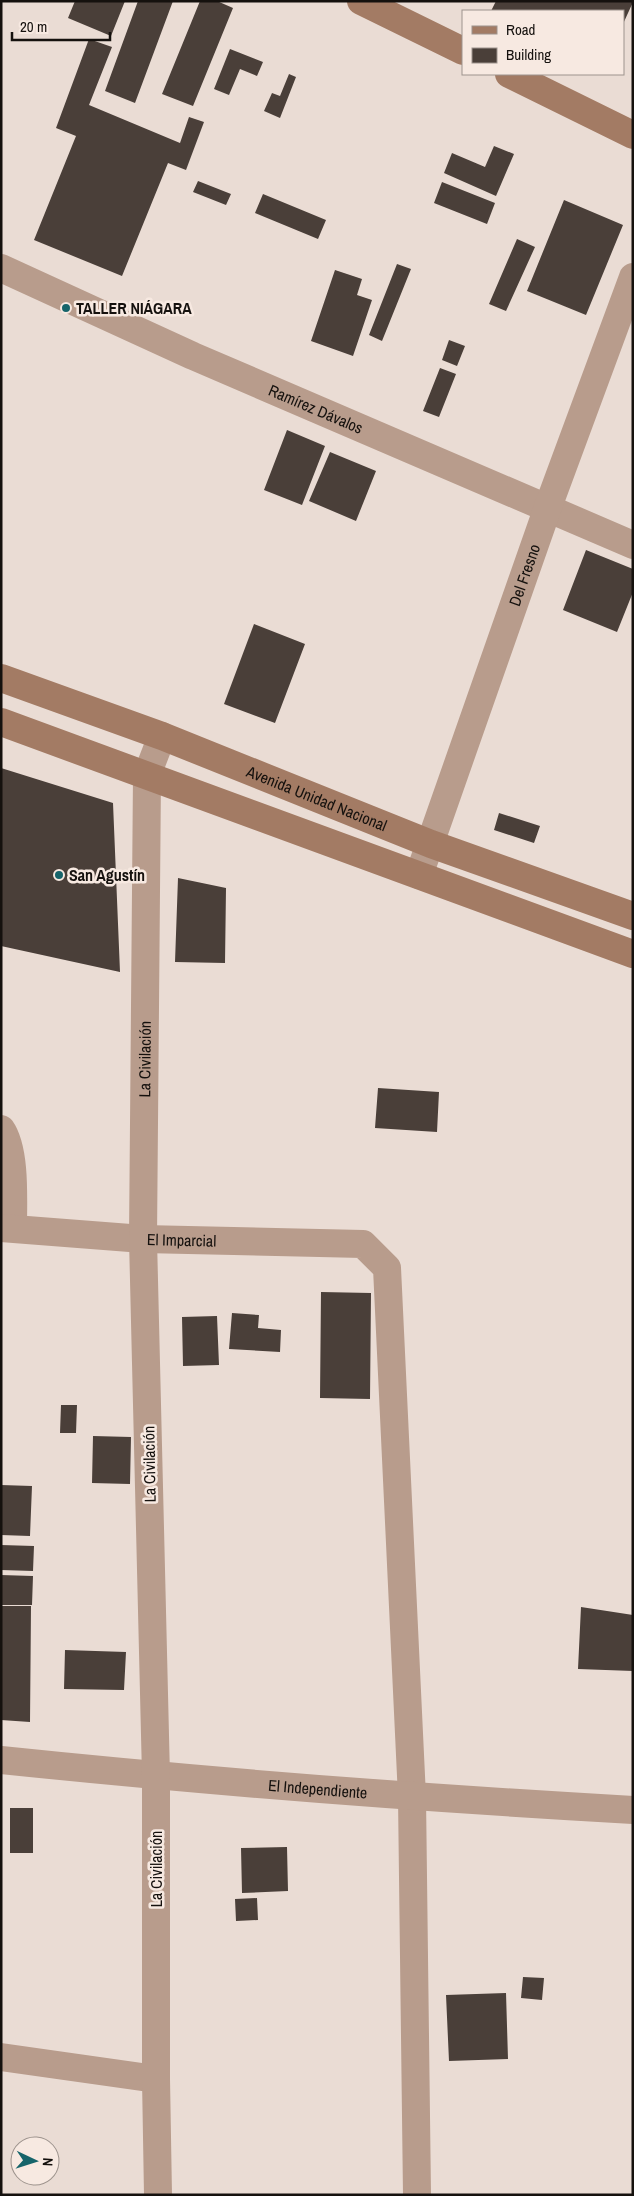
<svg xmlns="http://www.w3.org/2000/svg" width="634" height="2196" font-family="'Archivo Narrow',sans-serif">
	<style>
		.building { fill: #4a3f39 }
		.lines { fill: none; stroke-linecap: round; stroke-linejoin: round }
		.street { stroke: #b89c8c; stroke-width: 28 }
		.secondary { stroke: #a37b64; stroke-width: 28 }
		.poi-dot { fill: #16646a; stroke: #f7e9e1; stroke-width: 2 }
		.labels { text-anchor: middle; stroke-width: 5; stroke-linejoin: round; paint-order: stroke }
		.poi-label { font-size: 16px; font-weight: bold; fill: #15110e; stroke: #f7e9e1; text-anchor: start }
		.street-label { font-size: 16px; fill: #15110e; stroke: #f7e9e1 }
	</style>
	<rect width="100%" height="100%" fill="#eadcd4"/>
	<!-- building -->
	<path class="building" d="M75 1H125L111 36 68 18Z
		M138 1H173L135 103 105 91Z
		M200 1H217L233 8 193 106 162 94Z
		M496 1H633V2L623 24V11H491Z
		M89 39 112 47 89 105 180 143 189 117 204 122 186 170 168 163 122 276 34 240 76 136 56 128Z
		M230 49 263 62 257 76 240 69 229 95 214 89Z
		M289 74 296 77 280 118 264 111 272 93 280 96Z
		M494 146 514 154 496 196 444 173 452 153 485 167Z
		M198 181 231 194 226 205 193 192Z
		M442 182 495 203 487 224 434 203Z
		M263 194 326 220 318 239 255 213Z
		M564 200 623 225 586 315 527 291Z
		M517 239 535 247 506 311 489 304Z
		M397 264 411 269 382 341 369 335Z
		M335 270 362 279 357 295 372 300 353 356 311 341Z
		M449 340 465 346 457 366 442 360Z
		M440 368 456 374 439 417 423 411Z
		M287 430 325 446 302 505 264 490Z
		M330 452 376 471 356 521 309 501Z
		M586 550 633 569V592L617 632 563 610Z
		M254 624 305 644 275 723 224 704Z
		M1 768 113 803 120 972 1 946Z
		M499 813 540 826 534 843 494 830Z
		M178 878 226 888 225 963 175 962Z
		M378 1088 439 1092 437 1132 375 1128Z
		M321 1292 371 1293 370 1399 320 1398Z
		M232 1313 259 1315 258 1328 281 1330 280 1352 229 1349Z
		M217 1316 219 1365 183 1366 182 1317Z
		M61 1405H77L76 1433H60Z
		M93 1436 131 1437 130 1484 92 1483Z
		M1 1485 32 1486 30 1536 1 1535Z
		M1 1545 34 1546 33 1571 1 1570Z
		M1 1575 33 1576 32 1605H1Z
		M1 1606H31L30 1722 1 1720Z
		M581 1607 633 1615V1671L578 1669Z
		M65 1650 126 1652 124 1690 64 1689Z
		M10 1808H33V1853H10Z
		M287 1847 288 1891 242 1893 241 1848Z
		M257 1898 258 1920 236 1921 235 1899Z
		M523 1977 544 1978 542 2000 521 1998Z
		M506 1993 508 2059 449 2061 446 1995Z"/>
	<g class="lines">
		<!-- street -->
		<g class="street">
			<path id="s1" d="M1 268 193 356 633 545"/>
			<path id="s2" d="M419 875 548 507 633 277"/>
			<path d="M1 1129C16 1150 13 1201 13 1228"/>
			<path id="s3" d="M1 1228 143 1239 363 1244 387 1268 412 1797 417 2195"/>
			<path id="s4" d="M1 1760C211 1782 422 1798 633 1810"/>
			<path d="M1 2057 156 2079"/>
			<path id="s5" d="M158 2195 156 2079V1776L143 1239 147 775 162 736"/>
		</g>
		<!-- secondary -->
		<g class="secondary">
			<path d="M361 1 463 51"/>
			<path d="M509 74 633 135"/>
			<path id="s6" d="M1 678 162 736 431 844 633 916"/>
			<path d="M1 722 633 954"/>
		</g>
	</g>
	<!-- markers -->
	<g class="poi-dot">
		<circle cx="66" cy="308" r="5"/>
		<circle cx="59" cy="875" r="5"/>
	</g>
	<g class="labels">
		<!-- poi labels -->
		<g class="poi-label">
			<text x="76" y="314">TALLER NIÁGARA</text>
			<text x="69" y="881">San Agustín</text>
		</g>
		<!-- street labels -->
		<g class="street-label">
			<text dy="6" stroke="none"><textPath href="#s1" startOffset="345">Ramírez Dávalos</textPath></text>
			<text dy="6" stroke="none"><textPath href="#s2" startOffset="318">Del Fresno</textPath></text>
			<text dy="6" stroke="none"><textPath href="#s6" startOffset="338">Avenida Unidad Nacional</textPath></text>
			<text dy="6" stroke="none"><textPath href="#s5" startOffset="1136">La Civilación</textPath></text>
			<text dy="6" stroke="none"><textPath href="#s3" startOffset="181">El Imparcial</textPath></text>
			<text transform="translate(149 1464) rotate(-91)" y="6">La Civilación</text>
			<text dy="6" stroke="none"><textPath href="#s4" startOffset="318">El Independiente</textPath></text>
			<text transform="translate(156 1869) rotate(-90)" y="6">La Civilación</text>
		</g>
	</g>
	<!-- border -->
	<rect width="634" height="2196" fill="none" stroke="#15110e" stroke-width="5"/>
	<!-- legend -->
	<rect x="462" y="10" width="162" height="65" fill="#f7e9e1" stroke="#9d938d"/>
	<rect x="472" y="26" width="25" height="8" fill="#a37b64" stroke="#9d938d"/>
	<text x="506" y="35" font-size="15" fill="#15110e">Road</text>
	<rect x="472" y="48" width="25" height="15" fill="#4a3f39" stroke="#9d938d"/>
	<text x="506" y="60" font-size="15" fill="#15110e">Building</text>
	<!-- north arrow -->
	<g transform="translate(35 2161) rotate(94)"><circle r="24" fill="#f7e9e1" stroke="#9d938d"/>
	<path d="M0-4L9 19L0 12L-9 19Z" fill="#16646a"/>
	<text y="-8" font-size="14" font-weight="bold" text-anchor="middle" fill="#15110e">N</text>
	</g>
	<!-- scale -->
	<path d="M12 32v8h98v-8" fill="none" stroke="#15110e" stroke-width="2.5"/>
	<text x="20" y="32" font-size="15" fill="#15110e" stroke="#f7e9e1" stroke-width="4" paint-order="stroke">20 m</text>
</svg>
